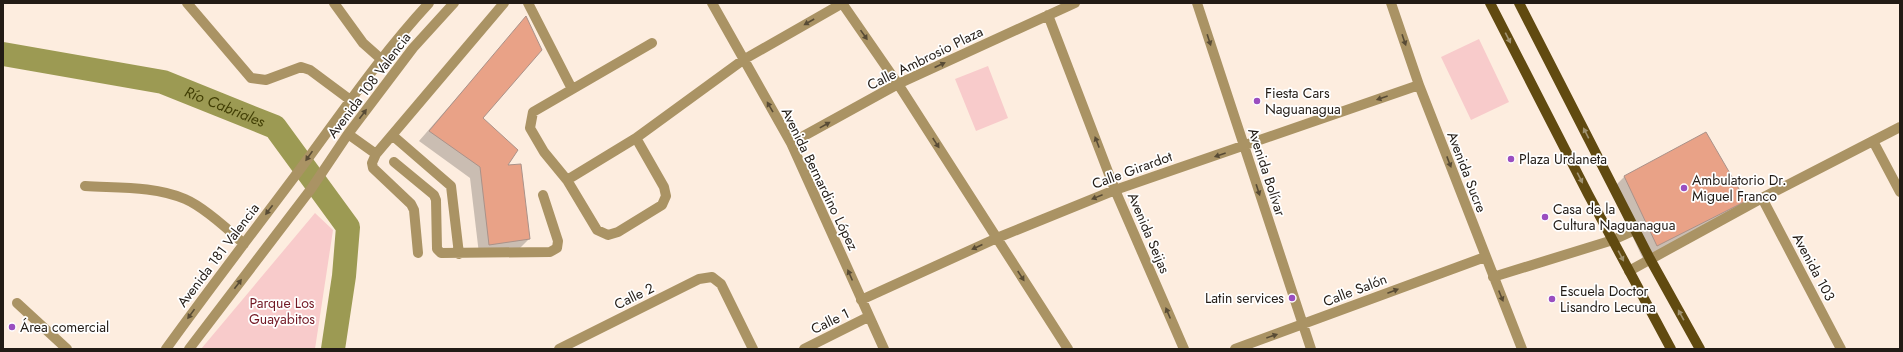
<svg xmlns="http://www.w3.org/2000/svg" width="1903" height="352" font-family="Jost,sans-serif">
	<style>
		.green { fill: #f8cbcb }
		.shadow { fill: #0003 }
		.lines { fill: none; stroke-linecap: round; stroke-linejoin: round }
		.river { stroke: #9c9a53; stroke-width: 24 }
		.building { fill: #e9a287; stroke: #aa9289 }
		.minor { stroke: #aa9364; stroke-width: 10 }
		.major { stroke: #614a10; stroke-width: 10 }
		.oneway { fill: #584b35 }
		.oneway2 { fill: #a09270 }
		.poi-dot { fill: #9a4ec0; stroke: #fff; stroke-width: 1.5 }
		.labels { text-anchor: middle; stroke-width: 3.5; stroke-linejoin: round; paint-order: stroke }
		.street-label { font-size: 14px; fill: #221b15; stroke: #fff }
		.poi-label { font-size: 14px; fill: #221b15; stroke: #fff; text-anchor: start }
		.park-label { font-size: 14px; fill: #721824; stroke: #fff }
		.water-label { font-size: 15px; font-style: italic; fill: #423f05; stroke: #fff }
	</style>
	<rect width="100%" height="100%" fill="#fdeddf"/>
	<!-- green -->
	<path class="green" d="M1479 39 1509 102 1471 120 1441 57Z
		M988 66 1008 118 976 131 955 79Z
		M315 213 333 230 315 349H201Z"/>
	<!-- shadow -->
	<path class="shadow" d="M526 18 482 118 506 166 529 239 519 249 479 254 470 178 419 141Z
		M1706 133 1744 201 1731 214 1643 259 1611 190 1624 177Z"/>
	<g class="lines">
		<!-- river -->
		<path class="river" id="s1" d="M3 54 163 82 275 127 348 227 344 276 333 349"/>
	</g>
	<!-- building -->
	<path class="building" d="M526 16 542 50 483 118 518 150 508 165 521 164 530 239 489 245 480 167 429 131Z
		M1706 132 1746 201 1657 246 1624 176Z"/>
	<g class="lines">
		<!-- minor -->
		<path class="minor" d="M187 3 251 78 266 80 301 67 310 70 349 99
			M334 3 363 43 381 59
			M528 3 572 89
			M712 3 791 143 884 349
			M842 3 898 84 1068 349
			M1197 3 1311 349
			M1391 3 1419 85 1522 349
			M1048 15 1115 190 1184 349
			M652 43 533 112 530 128 544 152 567 180 636 138 743 60 843 3
			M348 134 376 154
			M392 135 451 186 459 254
			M1873 141 1900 192
			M791 143 898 84 1075 3
			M394 162 434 195 436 200 437 249 441 253 550 252 557 248 558 241 543 195
			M567 180 597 230 608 235 618 232 662 205 666 196 664 187 636 138
			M85 186C118 188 155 186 185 199 204 207 229 230 244 244
			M1762 198 1841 349
			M418 253 414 210 411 204 373 168 372 163 376 154 504 3
			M1629 271 1762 198 1900 127
			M1493 277 1613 240 1635 230
			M861 300 997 238 1115 190 1419 85
			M17 303 67 349
			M166 349C207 292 250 236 292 180 337 120 378 58 429 3
			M189 349 311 189 348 134 413 48 454 3
			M559 349 699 279 712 277 721 284 753 349
			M804 349 868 317
			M1235 349 1485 257"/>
		<!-- major -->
		<path class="major" d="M1490 3 1588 194 1671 349
			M1519 3 1650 259 1700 349"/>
	</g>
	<!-- one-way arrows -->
	<defs><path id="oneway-solid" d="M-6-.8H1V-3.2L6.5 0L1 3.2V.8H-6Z"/></defs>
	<g class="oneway">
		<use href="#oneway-solid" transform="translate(809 22) rotate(150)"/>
		<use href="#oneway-solid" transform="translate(864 35) rotate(55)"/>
		<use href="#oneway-solid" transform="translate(1209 40) rotate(72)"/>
		<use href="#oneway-solid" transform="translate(1404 40) rotate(71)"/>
		<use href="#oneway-solid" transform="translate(940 65) rotate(-25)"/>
		<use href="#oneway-solid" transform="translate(1382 98) rotate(161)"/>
		<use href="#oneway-solid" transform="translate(770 107) rotate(-120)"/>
		<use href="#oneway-solid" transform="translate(363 114) rotate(-53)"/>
		<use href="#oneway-solid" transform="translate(825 125) rotate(-29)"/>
		<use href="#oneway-solid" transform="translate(1097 142) rotate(-111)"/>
		<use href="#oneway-solid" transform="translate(936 143) rotate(57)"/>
		<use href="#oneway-solid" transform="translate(1220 155) rotate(161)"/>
		<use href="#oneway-solid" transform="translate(309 156) rotate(125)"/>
		<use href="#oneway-solid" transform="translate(1449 162) rotate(69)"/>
		<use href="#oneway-solid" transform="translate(1258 190) rotate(72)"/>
		<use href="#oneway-solid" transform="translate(1097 197) rotate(158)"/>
		<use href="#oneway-solid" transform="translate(269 210) rotate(127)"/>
		<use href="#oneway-solid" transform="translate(977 247) rotate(155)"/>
		<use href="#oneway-solid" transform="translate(850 275) rotate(-114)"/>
		<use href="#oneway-solid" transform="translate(1021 276) rotate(57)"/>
		<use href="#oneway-solid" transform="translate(238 284) rotate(-53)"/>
		<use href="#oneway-solid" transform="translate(1393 291) rotate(-21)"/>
		<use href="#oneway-solid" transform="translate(1501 296) rotate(68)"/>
		<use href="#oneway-solid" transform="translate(1168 313) rotate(-113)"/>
		<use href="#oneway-solid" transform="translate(191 314) rotate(126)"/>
		<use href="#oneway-solid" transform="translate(1272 336) rotate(-19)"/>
	</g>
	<g class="oneway2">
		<use href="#oneway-solid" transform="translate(1508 38) rotate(63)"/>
		<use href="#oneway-solid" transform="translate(1586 133) rotate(-117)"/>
		<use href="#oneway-solid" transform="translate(1580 178) rotate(63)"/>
		<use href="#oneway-solid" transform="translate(1621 256) rotate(62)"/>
		<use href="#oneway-solid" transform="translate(1681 315) rotate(-119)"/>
	</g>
	<!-- markers -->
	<g class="poi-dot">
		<circle cx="1257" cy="101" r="4"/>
		<circle cx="1511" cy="159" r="4"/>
		<circle cx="1684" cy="188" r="4"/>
		<circle cx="1545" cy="217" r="4"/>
		<circle cx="1292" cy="298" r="4"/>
		<circle cx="1552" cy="299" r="4"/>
		<circle cx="12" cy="327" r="4"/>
	</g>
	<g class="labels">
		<!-- street labels -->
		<g class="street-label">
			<text transform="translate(925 58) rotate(-26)" y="5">Calle Ambrosio Plaza</text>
			<text transform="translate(369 85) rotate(-53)" y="5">Avenida 108 Valencia</text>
			<text transform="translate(1132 170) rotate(-20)" y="5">Calle Girardot</text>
			<text transform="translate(1267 172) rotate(72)" y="5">Avenida Bolívar</text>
			<text transform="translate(1467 172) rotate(69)" y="5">Avenida Sucre</text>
			<text transform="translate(820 179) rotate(64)" y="5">Avenida Bernardino López</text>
			<text transform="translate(1149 233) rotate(67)" y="5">Avenida Seijas</text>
			<text transform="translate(218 255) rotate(-53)" y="5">Avenida 181 Valencia</text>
			<text transform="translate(1814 267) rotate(62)" y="5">Avenida 103</text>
			<text transform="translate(1355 290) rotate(-21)" y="5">Calle Salón</text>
			<text transform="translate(634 296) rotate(-26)" y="5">Calle 2</text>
			<text transform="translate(830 321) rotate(-26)" y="5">Calle 1</text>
		</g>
		<!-- poi labels -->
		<g class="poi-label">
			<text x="1265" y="98">Fiesta Cars<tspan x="1265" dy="16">Naguanagua</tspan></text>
			<text x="1519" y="164">Plaza Urdaneta</text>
			<text x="1692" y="185">Ambulatorio Dr.<tspan x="1692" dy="16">Miguel Franco</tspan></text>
			<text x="1553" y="214">Casa de la<tspan x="1553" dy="16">Cultura Naguanagua</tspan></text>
			<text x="1560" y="296">Escuela Doctor<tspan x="1560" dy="16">Lisandro Lecuna</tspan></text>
			<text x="1284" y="303" text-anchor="end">Latin services</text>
			<text x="20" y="332">Área comercial</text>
		</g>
		<!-- park labels -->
		<g class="park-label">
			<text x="282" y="308">Parque Los<tspan x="282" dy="16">Guayabitos</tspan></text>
		</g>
		<!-- water labels -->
		<g class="water-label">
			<text dy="5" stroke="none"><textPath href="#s1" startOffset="229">Río Cabriales</textPath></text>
		</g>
	</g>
	<!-- border -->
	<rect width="1903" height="352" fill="none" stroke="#221b15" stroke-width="8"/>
</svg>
